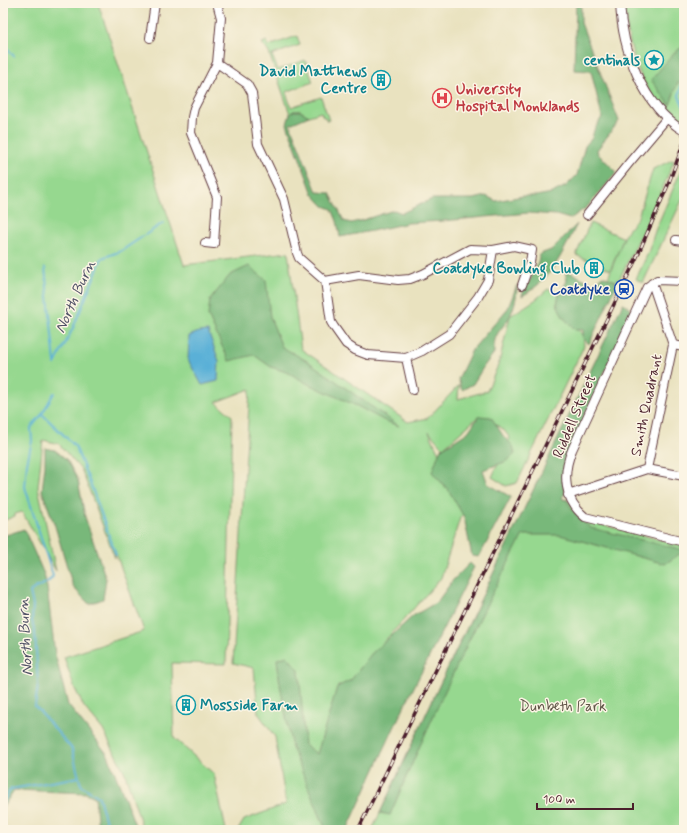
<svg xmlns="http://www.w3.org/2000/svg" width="687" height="833" font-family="Mynerve,sans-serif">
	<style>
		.green { fill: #96d88f; stroke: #707c5d }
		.forest { fill: #78b87a; stroke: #616c52 }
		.water { fill: #5ab0d7; stroke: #526881 }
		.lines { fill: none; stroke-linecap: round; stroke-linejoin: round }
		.stream { stroke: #5ab0d7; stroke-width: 2 }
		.minor-casing { stroke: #623c41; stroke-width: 10 }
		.minor { stroke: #fff; stroke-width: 8 }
		.rail-casing { stroke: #4a1f2b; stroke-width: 3.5 }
		.rail { stroke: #fcf5e5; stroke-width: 2; stroke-dasharray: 6; stroke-linecap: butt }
		.labels { text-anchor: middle; stroke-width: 3; stroke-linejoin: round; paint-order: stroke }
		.culture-label { font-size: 15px; font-weight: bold; fill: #0d838f; stroke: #fcf5e5; text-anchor: end }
		.health-label { font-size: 15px; font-weight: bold; fill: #be3a42; stroke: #fcf5e5; text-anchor: start }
		.transit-label { font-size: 15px; font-weight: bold; fill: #164399; stroke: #fcf5e5; text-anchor: end }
		.street-label { font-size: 15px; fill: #4a1f2b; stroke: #fcf5e5 }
		.park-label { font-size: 15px; fill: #615649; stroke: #fcf5e5 }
		.water-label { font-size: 16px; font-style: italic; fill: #505267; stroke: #fcf5e5 }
	</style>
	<rect width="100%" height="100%" fill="#fcf5e5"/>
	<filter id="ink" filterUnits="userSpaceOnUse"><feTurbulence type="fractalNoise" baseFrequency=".025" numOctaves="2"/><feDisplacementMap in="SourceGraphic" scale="8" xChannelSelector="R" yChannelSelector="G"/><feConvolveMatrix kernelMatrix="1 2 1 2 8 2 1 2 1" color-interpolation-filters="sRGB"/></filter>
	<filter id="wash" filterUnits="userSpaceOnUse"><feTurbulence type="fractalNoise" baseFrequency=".012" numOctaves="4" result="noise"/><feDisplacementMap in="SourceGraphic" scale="16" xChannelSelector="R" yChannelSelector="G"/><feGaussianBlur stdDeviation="0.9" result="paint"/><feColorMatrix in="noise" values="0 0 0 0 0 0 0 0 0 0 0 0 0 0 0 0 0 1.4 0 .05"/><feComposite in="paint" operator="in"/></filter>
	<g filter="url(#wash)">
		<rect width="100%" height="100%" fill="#e9e2bf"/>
		<!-- green -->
		<path class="green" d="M3 3H98L184 265 288 252 301 349 408 422 428 418 459 385 458 399 487 391 499 363 510 316 535 300 548 289 559 294 557 304 566 320 583 334 584 346 517 483 506 486 492 477 510 438 502 428 479 416 443 448 429 432 443 462 476 501 460 518 441 578 373 654 342 830H238L244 820 286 804 275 737 258 713 254 668 233 663 250 389 216 402 232 416 226 664 172 663 174 738 214 774 226 830H143L125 773 103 730 84 707 74 687 64 657 144 631 115 551V558L82 471 59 444 43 440 38 487 56 571 22 512 15 514V516L3 521Z
			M624 3H684V125C675 119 665 112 658 104 635 75 627 38 624 3Z
			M297 36 300 45 272 55 278 70 305 60 313 82 286 92 291 107 321 97 329 120 327 121 325 117H323L321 112 309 116 300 111H293L290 114 269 53 262 43 267 41 269 46Z
			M672 160 674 161 647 226 641 235 619 280 617 279 616 281 608 278 625 234 638 217 653 169Z
			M682 168 684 169V196L643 283 636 279 648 253 655 231Z
			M590 223 624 238 610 270 576 255Z
			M540 477 565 494 562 497 564 500 567 499 591 522 684 546V830H372L440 684Z"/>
		<!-- forest -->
		<path class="forest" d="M576 3H581V23L619 121 597 150 598 154 617 172 587 207 570 219 556 215 528 213 443 221 408 223 372 231 340 237 337 221 332 209 324 206 313 194 287 124 290 114 293 111H300L309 116 290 124 317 192 330 193 344 221 351 223 363 220 394 210 402 213 432 199H474L486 196 496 201 523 196H536L552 193 566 186 577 175 585 146 592 138 594 130 602 117 591 71 574 70Z
			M684 46V87L678 82 670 105 651 80 675 52Z
			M577 224C562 254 552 279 522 296 524 286 528 285 532 276 536 269 538 262 540 254L551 250Z
			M249 266 266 280 270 317 282 347 309 362 399 426 385 421 357 406 308 384 289 373 271 367 254 355 229 361 208 316 210 300 230 275Z
			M565 270 596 285 602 276 616 281 615 283 617 284 589 344 583 338V330H575L563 317 557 304 559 295 567 281Z
			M517 285C517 296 515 305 510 316 501 332 493 332 494 353L484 366 473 384 462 390 458 379 472 350 508 308Z
			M623 303 630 308 632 312 565 458V494L562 497 564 500 566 499C573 512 580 520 591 528L684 550V551L665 564 560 535H523C474 626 430 720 390 815L380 813 440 684Z
			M479 416 491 417 504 437 513 446 515 454 507 461 483 470 488 484 511 497 479 557 472 556 464 517 449 491 432 472 440 450 468 432Z
			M45 448 55 450 67 460 78 480 85 517 106 579 103 599 89 604 73 587 55 526 42 491 45 465Z
			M24 529 44 574 47 587 55 654 68 705 108 755 137 830H98L95 797 86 793 14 790 3 807V536Z
			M470 563 474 567 399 717 347 830H326L292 748 280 685 277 659 287 656 299 670 305 745 317 754 337 687 351 680 372 653 413 616 437 602 453 580Z"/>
		<!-- water -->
		<path class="water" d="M208 331 219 361 218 381 202 385 188 360 189 336 199 332Z"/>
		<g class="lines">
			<!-- stream -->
			<path class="stream" d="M683 3 684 13
				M3 44 14 56
				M684 45 682 53 684 64
				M684 72 679 96 684 107
				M45 268 55 362
				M55 364 73 328 102 258 121 251 163 223
				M54 393 42 414 31 428 32 441 27 463 25 487 53 576C49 585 36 585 30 592L33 605 32 621 35 632 38 685 35 706 72 749 80 782 82 786 99 797 108 830
				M42 414 75 446 92 488 116 555
				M3 802 11 789 79 777"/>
		</g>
	</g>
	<g filter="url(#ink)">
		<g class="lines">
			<!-- minor casing -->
			<g class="minor-casing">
				<path id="minor" d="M620 3C622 49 642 106 684 131
					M150 38 155 3
					M217 63 247 84 252 93 258 144 284 199 297 253 299 258 325 281 359 275 398 280 410 279 423 274 470 249 493 250 514 246 532 250 530 262 522 285
					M587 215 629 163 667 118
					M676 240 684 241
					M205 243 214 244 217 197 191 133 192 117 194 108 217 63 221 18 217 3
					M325 281 331 322 334 327 346 344 355 350 368 355 406 358 422 351 449 334 478 297 488 280 493 250
					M684 281 657 280 647 287 572 450C562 474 564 500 585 517L684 542
					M652 283 673 345
					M684 347 673 345 647 469 684 476
					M406 358 413 390
					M568 495 647 469"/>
			</g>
			<!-- minor -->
			<use href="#minor" class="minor"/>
			<!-- rail casing -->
			<g class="rail-casing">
				<path id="rail" d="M358 830 636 259 668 185 684 142"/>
			</g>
			<!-- rail -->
			<use href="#rail" class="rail"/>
		</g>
	</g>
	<!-- icons -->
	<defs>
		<g id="sight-ring" transform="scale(1)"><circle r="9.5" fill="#fcf5e5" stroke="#0f9aa8" stroke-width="1.5"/><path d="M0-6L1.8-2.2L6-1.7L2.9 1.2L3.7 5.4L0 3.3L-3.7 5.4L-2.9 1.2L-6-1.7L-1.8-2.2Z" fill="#0f9aa8"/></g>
		<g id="building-ring" transform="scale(1)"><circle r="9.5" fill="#fcf5e5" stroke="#0f9aa8" stroke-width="1.5"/><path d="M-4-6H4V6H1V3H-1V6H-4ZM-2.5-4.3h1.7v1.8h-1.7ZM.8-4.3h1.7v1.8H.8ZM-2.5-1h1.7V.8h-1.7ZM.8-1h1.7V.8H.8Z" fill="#0f9aa8"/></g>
		<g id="hospital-ring" transform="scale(1)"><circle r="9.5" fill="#fcf5e5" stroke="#e0444e" stroke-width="1.5"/><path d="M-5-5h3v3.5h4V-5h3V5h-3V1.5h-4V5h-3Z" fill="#e0444e"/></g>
		<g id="station-ring" transform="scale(1)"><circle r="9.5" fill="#fcf5e5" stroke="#1a4fb4" stroke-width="1.5"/><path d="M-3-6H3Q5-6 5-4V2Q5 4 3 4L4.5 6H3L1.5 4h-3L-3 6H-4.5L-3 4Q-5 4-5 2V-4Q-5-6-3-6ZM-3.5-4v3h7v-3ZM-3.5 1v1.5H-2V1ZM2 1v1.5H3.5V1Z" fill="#1a4fb4"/></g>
	</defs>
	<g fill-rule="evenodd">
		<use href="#sight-ring" x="654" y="60"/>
		<use href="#building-ring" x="381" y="80"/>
		<use href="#hospital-ring" x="442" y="98"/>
		<use href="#building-ring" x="594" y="268"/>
		<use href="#station-ring" x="624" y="289"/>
		<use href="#building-ring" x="186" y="705"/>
	</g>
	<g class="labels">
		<!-- culture labels -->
		<g class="culture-label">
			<text x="640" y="65">centinals</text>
			<text x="367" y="76">David Matthews<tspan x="367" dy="17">Centre</tspan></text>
			<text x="580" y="273">Coatdyke Bowling Club</text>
			<text x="200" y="710" text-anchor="start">Mossside Farm</text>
		</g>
		<!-- health labels -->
		<g class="health-label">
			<text x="456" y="94">University<tspan x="456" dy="17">Hospital Monklands</tspan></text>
		</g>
		<!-- transit labels -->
		<g class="transit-label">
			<text x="610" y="294">Coatdyke</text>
		</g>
		<!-- street labels -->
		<g class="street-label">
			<text transform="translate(646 405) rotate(-78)" y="5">Smith Quadrant</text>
			<text transform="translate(574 416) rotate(-67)" y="5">Riddell Street</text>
		</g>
		<!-- park labels -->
		<g class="park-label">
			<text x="563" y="711">Dunbeth Park</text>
		</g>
		<!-- water labels -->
		<g class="water-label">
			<text transform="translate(74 296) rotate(-66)" y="6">North Burn</text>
			<text transform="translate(24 637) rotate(-93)" y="6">North Burn</text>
		</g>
	</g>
	<!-- margin -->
	<rect width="687" height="833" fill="none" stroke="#fcf5e5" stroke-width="16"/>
	<!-- scale -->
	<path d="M537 803v6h96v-6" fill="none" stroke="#4a1f2b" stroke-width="2"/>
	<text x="543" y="803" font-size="12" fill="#4a1f2b" stroke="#fcf5e5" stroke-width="3" paint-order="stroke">100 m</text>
</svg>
